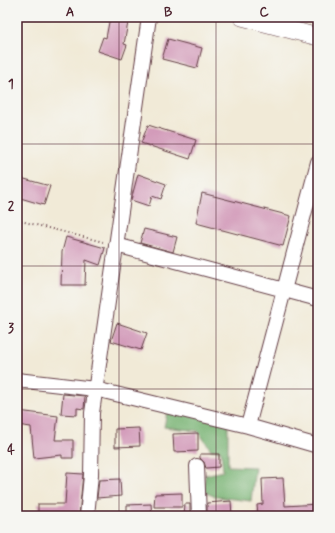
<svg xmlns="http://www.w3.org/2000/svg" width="335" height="533" font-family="Mynerve,sans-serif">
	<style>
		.forest { fill: #77b272; stroke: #60684e }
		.building { fill: #d39bba }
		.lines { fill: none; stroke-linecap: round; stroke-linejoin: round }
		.minor-casing { stroke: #633d45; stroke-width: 16 }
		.tertiary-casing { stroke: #633d45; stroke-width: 18 }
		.path { stroke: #633d45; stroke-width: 2; stroke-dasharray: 1 3; stroke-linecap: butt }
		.minor { stroke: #fff; stroke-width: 14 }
		.tertiary { stroke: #fff; stroke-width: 17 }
		.grid { fill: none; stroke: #4a1f2b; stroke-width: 1; stroke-opacity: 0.55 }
		.neatline { fill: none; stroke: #4a1f2b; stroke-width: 1.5 }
		.grid-label { font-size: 13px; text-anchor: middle; font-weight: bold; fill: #4a1f2b }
	</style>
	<rect width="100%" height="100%" fill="#f6f6f2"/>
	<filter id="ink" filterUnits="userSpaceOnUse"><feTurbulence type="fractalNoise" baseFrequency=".025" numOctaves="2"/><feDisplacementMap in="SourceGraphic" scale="8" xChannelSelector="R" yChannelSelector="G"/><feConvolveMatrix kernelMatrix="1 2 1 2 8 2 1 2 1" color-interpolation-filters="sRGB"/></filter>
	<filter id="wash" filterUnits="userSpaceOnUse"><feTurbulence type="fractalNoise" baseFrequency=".012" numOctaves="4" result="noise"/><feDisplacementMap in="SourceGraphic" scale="16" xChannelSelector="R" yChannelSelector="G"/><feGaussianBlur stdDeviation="0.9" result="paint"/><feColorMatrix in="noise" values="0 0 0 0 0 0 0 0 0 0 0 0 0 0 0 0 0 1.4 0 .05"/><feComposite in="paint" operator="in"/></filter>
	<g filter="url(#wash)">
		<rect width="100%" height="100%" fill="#f1ead7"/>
		<!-- forest -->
		<path class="forest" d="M168 407 228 422V466L255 467 251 501 216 497 204 492 205 475 223 471 221 451 211 450 198 431 164 427Z"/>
		<g id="blocks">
			<!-- building -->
			<path class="building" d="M110 17H129L124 44 127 45 122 59 98 51 103 37 106 38Z
				M168 39 202 48 197 68 162 59Z
				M148 125 196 140 190 159 141 143Z
				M138 174 166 184 161 199 152 196 149 206 131 200Z
				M17 177 50 186 44 205 17 197Z
				M202 193 291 216 283 246 196 223Z
				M144 229 177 237 173 252 140 243Z
				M66 237 105 248 100 265 86 260 85 285H61L62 252Z
				M117 323 147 333 141 350 111 341Z
				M63 394 85 396 84 409 77 408V415L61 414Z
				M18 411 58 416 55 440H73V458H62V455L34 458 31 427 17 425Z
				M139 428 140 446 115 447V429Z
				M198 433V451L174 452 173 434Z
				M200 454H219V467L206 468 204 462 200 458Z
				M67 473 83 474 79 516H38V504H65Z
				M283 478 285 506 318 504V516H258L257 505 263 504 262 479Z
				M120 479 121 496 97 498 99 480Z
				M182 493V507H154L155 494Z
				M231 501 232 516H207V503Z
				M151 504 152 516H127V505Z
				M185 504H190V516H184Z"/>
		</g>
	</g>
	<g filter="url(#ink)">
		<use href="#blocks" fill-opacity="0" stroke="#633d45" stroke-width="1"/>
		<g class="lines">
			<!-- minor casing -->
			<g class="minor-casing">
				<path id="minor" d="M116 245 318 299
					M17 380 95 389 248 426 318 446
					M248 426 318 162
					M197 466 199 516
					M87 516 91 475 92 413 149 17"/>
			</g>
			<!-- tertiary casing -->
			<g class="tertiary-casing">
				<path id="tertiary" d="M242 17 318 37"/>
			</g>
			<!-- path -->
			<path class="path" d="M17 220 103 242"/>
			<!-- minor -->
			<use href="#minor" class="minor"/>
			<!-- tertiary -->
			<use href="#tertiary" class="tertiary"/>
		</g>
	</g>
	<!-- grid -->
	<path class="grid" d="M119 17V516M216 17V516M17 144H318M17 266H318M17 389H318"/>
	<!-- margin -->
	<rect width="335" height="533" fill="none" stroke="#f6f6f2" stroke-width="44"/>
	<rect x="22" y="22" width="291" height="489" class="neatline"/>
	<g class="grid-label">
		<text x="70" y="16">A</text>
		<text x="168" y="16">B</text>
		<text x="264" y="16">C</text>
		<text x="11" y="88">1</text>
		<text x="11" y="210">2</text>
		<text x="11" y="332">3</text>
		<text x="11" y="454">4</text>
	</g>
</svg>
